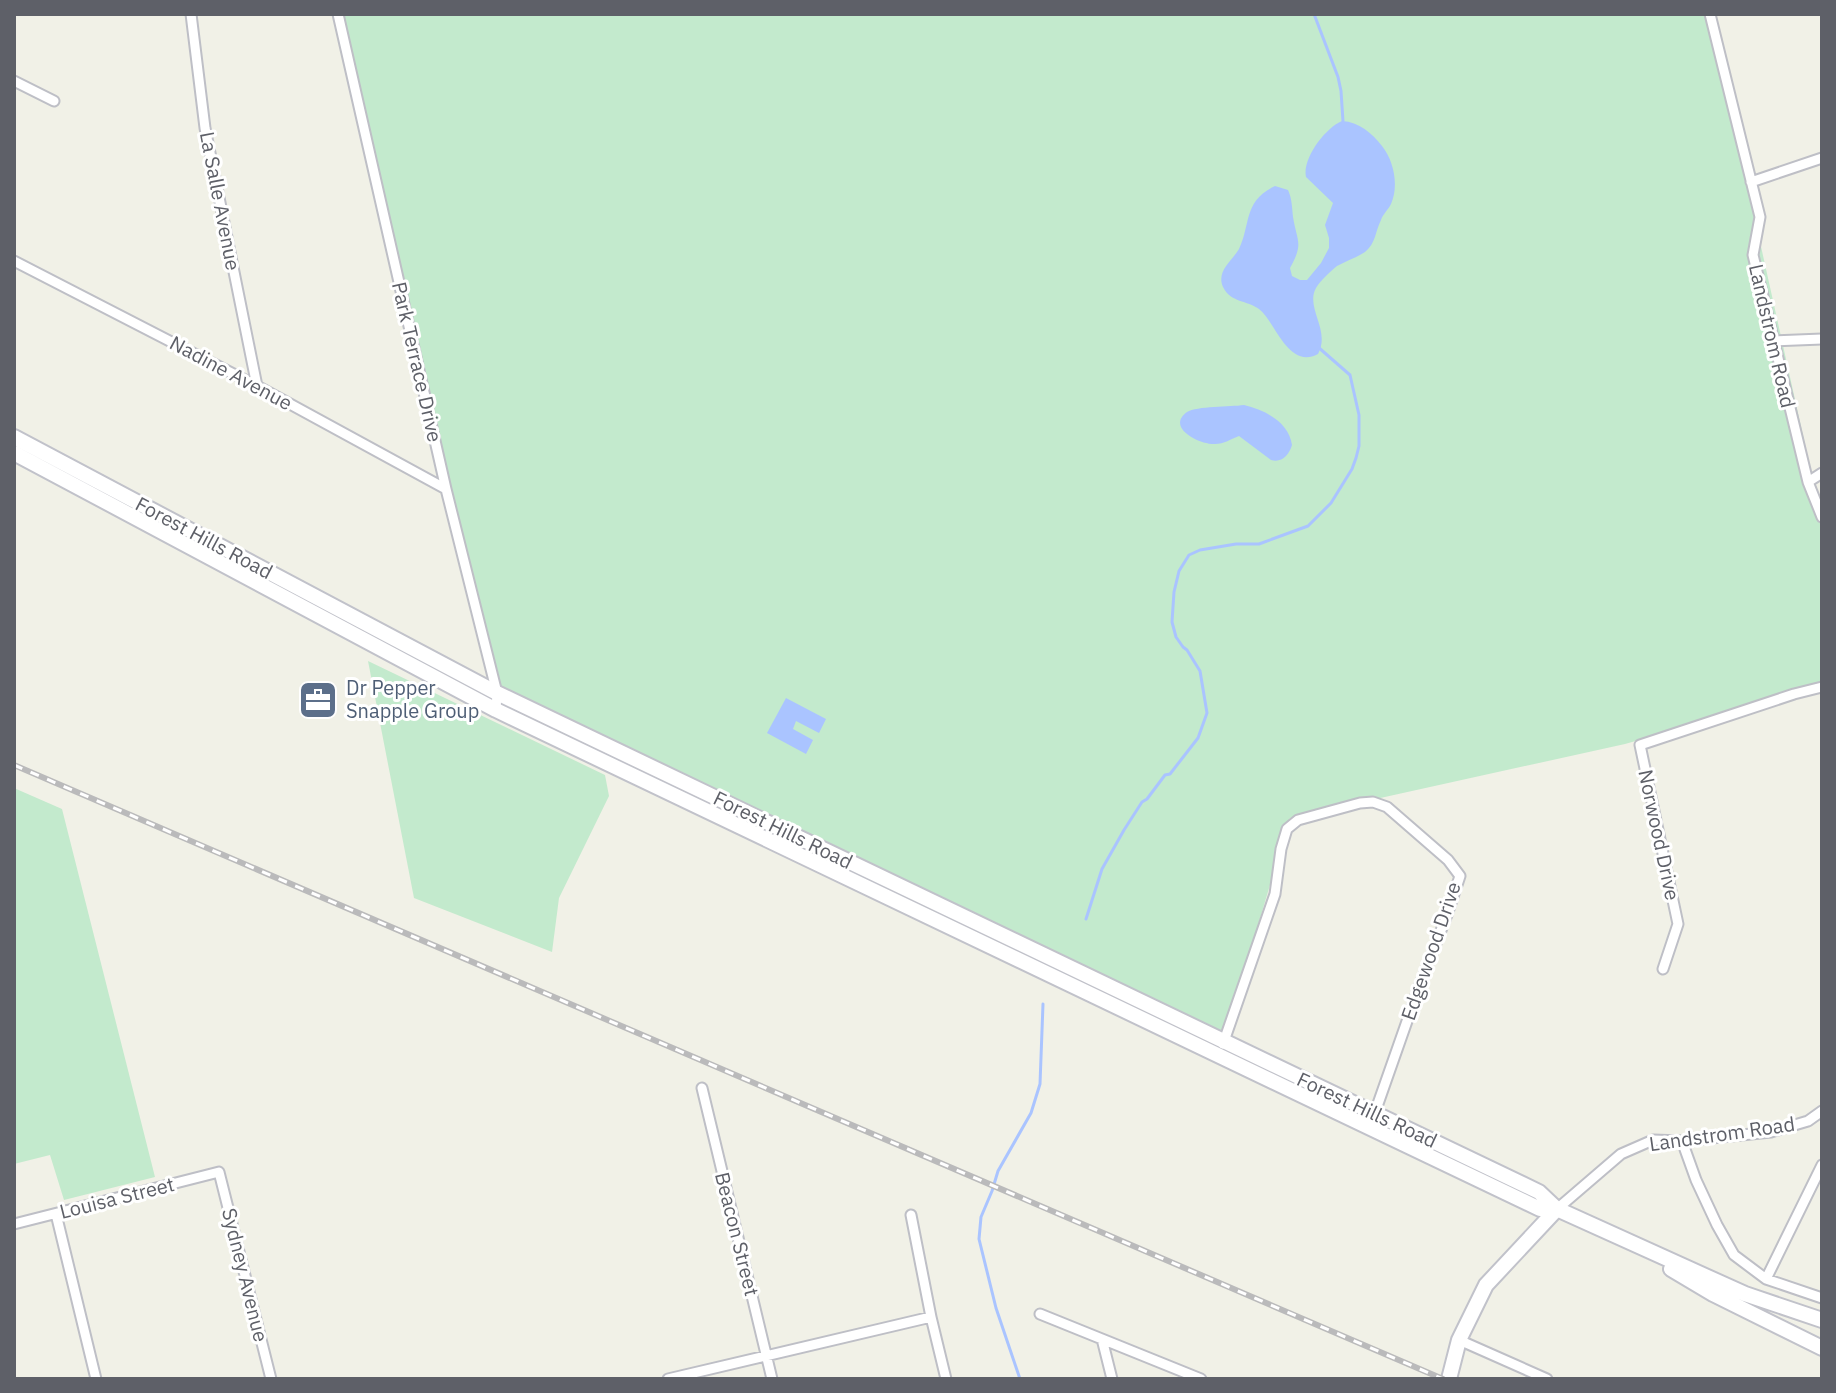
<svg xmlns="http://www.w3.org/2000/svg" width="1836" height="1393" font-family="'IBM Plex Sans',sans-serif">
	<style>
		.green { fill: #c3eacd }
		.water { fill: #aac4ff }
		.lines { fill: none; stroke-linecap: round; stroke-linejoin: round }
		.stream { stroke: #aac4ff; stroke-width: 3 }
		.street-casing { stroke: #bebfc6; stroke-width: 13 }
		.secondary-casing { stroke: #c1c2ca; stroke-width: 18 }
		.street { stroke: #fff; stroke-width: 9 }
		.secondary { stroke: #fff; stroke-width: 14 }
		.rail-casing { stroke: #bababb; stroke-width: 6 }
		.rail { stroke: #fff; stroke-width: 3; stroke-dasharray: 9; stroke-linecap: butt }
		.labels { text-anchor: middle; stroke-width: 6; stroke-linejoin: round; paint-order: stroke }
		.street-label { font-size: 20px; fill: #5e6068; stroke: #fff }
		.service-label { font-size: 20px; fill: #4e5e75; stroke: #fff; text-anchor: start }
	</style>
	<rect width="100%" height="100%" fill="#f1f1e7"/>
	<!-- green -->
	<path class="green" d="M336 14H1708L1740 152 1822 521V688L1625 744 1290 818 1225 1036 498 688Z
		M368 661 605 775 609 796 559 898 552 952 414 898Z
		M14 788 62 809 155 1177 64 1200 50 1155 14 1164Z"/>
	<!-- water -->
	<path class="water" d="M1342 121C1359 122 1372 133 1382 146 1394 161 1399 186 1391 204 1388 210 1383 214 1381 220 1375 232 1376 243 1365 252 1356 258 1346 261 1337 266 1331 271 1320 281 1316 288 1305 308 1331 330 1318 354 1288 370 1275 321 1259 309 1247 300 1231 303 1223 287 1216 271 1232 261 1239 249 1251 224 1243 201 1275 186L1288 190C1292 199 1292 207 1293 217 1297 242 1304 243 1290 268L1292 276 1300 280H1307L1321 263 1329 248V238L1325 225 1333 203 1306 177C1302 159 1325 128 1342 121Z
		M1244 405C1265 410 1289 422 1292 445 1289 455 1282 463 1271 460L1239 436C1231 439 1224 444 1215 444 1201 445 1165 428 1187 412 1197 406 1230 407 1244 405Z
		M786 698 826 719 819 733 796 721 793 729 813 740 806 754 767 733Z"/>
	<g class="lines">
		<!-- stream -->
		<path class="stream" d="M1314 14 1338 77 1341 91 1343 121
			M1086 919 1102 869 1124 830 1142 802 1147 799 1165 775 1170 774 1198 738 1207 713 1200 671 1187 650 1183 647 1176 637 1172 622 1174 592 1179 571 1189 555 1200 550 1236 544H1259L1308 526 1331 503 1352 469 1356 458 1359 446V415L1350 375 1318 347
			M1020 1379 996 1308 979 1239 981 1217 992 1191 998 1171 1031 1113 1040 1084 1043 1004"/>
		<!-- street casing -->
		<g class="street-casing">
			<path id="street" d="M191 14 205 128 257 386
				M338 14 446 489 497 693 496 710
				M1710 14 1760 217 1753 255 1808 482 1822 517
				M14 81 54 101
				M1751 182 1822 158
				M14 261 257 386 446 489
				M1773 341 1822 339
				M1808 482 1822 473
				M1663 969 1678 924 1640 745 1794 694 1822 687
				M1223 1044 1275 894 1281 849 1287 829 1298 820 1360 803 1373 802 1387 807 1448 860 1460 876 1447 915 1419 987 1373 1118
				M702 1088 772 1379
				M1682 1141 1696 1180 1717 1225 1734 1255 1766 1279 1822 1298
				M1557 1209 1621 1154 1653 1140 1682 1141 1771 1132 1808 1121 1822 1111
				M56 1214 96 1379
				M911 1215 931 1317 946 1379
				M14 1224 219 1172 271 1379
				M1766 1279 1822 1165
				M1040 1314 1201 1379
				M1102 1339 1112 1379
				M1459 1340 1547 1379
				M668 1379 931 1317"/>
		</g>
		<!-- secondary casing -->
		<g class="secondary-casing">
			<path id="secondary" d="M14 437 497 693 1539 1192 1557 1209 1745 1294 1822 1320
				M14 453 496 710 1540 1209H1557
				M1671 1269 1713 1294 1822 1348
				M1449 1379 1459 1340 1486 1285 1557 1209"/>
		</g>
		<!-- street -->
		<use href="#street" class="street"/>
		<!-- secondary -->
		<use href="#secondary" class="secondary"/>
		<!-- rail casing -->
		<g class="rail-casing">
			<path id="rail" d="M14 765 1443 1379"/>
		</g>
		<!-- rail -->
		<use href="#rail" class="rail"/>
	</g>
	<!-- icons -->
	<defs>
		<g id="office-square" transform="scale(2)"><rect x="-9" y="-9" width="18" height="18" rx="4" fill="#5c6f8a" stroke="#fff"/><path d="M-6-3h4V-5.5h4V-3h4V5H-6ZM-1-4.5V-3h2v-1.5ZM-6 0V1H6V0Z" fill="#fff"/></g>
	</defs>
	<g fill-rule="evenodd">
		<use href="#office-square" x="318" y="700"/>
	</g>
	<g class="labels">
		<!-- street labels -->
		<g class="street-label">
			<text transform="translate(220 201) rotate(79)" y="7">La Salle Avenue</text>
			<text transform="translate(1772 336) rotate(77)" y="7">Landstrom Road</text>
			<text transform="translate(417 362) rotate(77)" y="7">Park Terrace Drive</text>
			<text transform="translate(231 373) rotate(28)" y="7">Nadine Avenue</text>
			<text transform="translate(204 538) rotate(28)" y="7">Forest Hills Road</text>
			<text transform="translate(783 830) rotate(26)" y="7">Forest Hills Road</text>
			<text transform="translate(1659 835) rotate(78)" y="7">Norwood Drive</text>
			<text transform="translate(1431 951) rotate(-71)" y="7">Edgewood Drive</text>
			<text transform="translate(1367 1110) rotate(25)" y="7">Forest Hills Road</text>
			<text transform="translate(1722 1134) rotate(-8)" y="7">Landstrom Road</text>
			<text transform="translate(117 1198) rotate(-14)" y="7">Louisa Street</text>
			<text transform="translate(737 1234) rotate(76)" y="7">Beacon Street</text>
			<text transform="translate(245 1275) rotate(76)" y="7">Sydney Avenue</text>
		</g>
		<!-- service labels -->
		<g class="service-label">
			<text x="346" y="695">Dr Pepper<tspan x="346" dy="23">Snapple Group</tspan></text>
		</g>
	</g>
	<!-- border -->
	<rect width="1836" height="1393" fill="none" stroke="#5e6068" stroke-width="32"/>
</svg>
